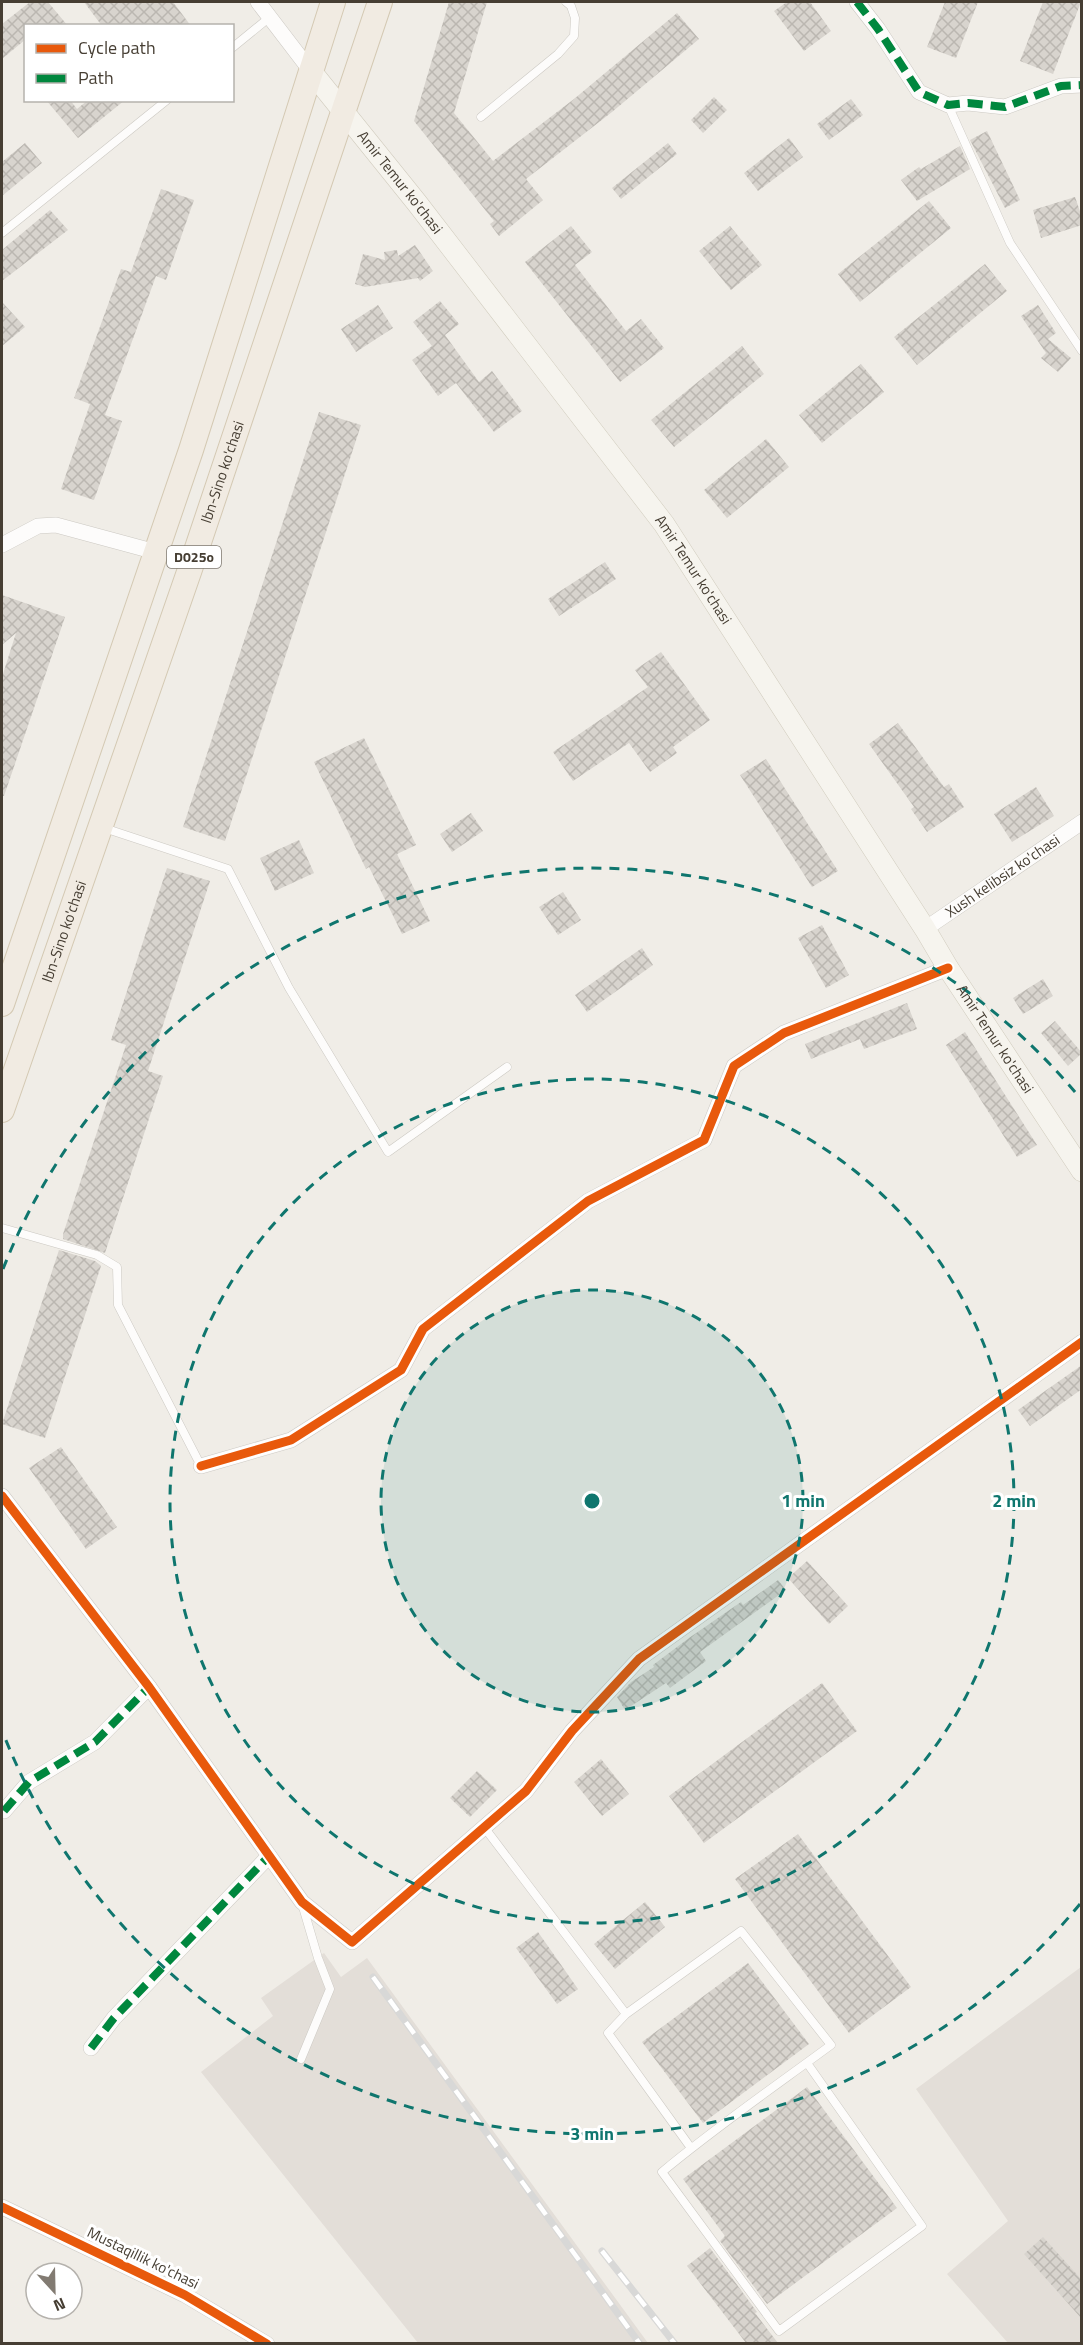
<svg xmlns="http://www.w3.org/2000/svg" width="1083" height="2345" font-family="'Titillium Web',sans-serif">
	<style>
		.industrial { fill: #e3ded8 }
		.building { fill: url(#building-cross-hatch) }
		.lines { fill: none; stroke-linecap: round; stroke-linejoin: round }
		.lane-casing { stroke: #ccc9c3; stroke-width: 9 }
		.street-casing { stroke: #ccc9c3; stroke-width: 16 }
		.secondary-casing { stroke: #d1ccbe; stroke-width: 22 }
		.primary-casing { stroke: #d4c9b3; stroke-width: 26 }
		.lane { stroke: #fdfcfb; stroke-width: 8 }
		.street { stroke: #fdfcfb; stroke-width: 15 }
		.secondary { stroke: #f6f4ee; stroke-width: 21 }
		.primary { stroke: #f1ebe2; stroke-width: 24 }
		.rail-casing { stroke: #d8d8d7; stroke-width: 7 }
		.rail { stroke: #fff; stroke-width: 4.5; stroke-dasharray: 14; stroke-linecap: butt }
		.quiet { stroke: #00873e; stroke-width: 8; stroke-dasharray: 15 8; stroke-linecap: butt }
		.cycleway-casing { stroke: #fff; stroke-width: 13 }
		.cycleway { stroke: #e8590c; stroke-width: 9 }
		.ring { fill: none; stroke: #0f766e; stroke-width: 3; stroke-dasharray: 10 8 }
		.labels { text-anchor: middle; stroke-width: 6; stroke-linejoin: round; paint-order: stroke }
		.shield { fill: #fff; stroke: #7e7870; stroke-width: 1.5 }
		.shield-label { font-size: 14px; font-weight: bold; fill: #463e33 }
		.street-label { font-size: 15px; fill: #463e33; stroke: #fff }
		.centre { fill: #0f766e; stroke: #fff; stroke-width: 3 }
		.ring-label { font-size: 18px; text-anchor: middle; font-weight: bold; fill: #0f766e; stroke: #fff; stroke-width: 6; stroke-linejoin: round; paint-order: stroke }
	</style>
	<defs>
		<pattern id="building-cross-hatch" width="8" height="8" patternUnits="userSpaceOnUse" patternTransform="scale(1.5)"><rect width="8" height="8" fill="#d8d4ce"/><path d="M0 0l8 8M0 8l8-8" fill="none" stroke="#bbb7b1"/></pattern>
	</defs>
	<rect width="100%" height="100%" fill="#f0ede7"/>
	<!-- industrial -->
	<path class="industrial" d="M324 1953 341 1977 367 1958 648 2343H418L201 2072 273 2016 261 1998Z
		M1081 1967V2343H1008L947 2274 1008 2221 916 2089Z"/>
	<!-- building -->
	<path class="building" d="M30 2H48L68 26H26V39L2 59V24Z
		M84 2H173L191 26H102Z
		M449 2H487L454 113 493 161 574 99 677 13 699 39 612 112 526 179 543 200 499 236 490 224 494 221 414 121Z
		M787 2H810L831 31 804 51 774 11Z
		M945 2H978L956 58 927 47Z
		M1043 2H1081L1053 74 1020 61Z
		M714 97 727 110 703 133 691 120Z
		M851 99 863 115 829 140 817 124Z
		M46 100H70L77 109 88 100H125L78 138Z
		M987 131 1020 200 1005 208 970 140Z
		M789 138 803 157 758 191 744 173Z
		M25 143 42 163 2 196V162Z
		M668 143 677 154 621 199 612 188Z
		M960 146 970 169 917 201 901 180 919 167 921 169Z
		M161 189 194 200 166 280 156 276 105 415 122 421 94 500 61 489 90 404 74 398 121 269 131 272Z
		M1075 197 1082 217V225L1041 238 1033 210Z
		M929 201 951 228 860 302 838 274Z
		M50 210 68 230 2 281V250Z
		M571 226 592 252 575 265 626 331 641 319 664 348 620 382 525 262Z
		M730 226 762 265 731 290 699 251Z
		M415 245 433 271 420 281 418 278 365 287 355 284 363 254 385 260 384 252 397 250 398 256Z
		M985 264 1007 291 917 365 894 337Z
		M440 301 459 324 445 335 479 382 492 371 522 411 494 432 456 383 438 396 412 360 432 346 413 322Z
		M2 302 25 327 2 346Z
		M378 305 393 328 356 352 341 329Z
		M1038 305 1056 333 1048 339 1071 358 1058 372 1041 358 1046 353 1021 316Z
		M742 346 764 374 674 447 651 420Z
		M861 364 884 392 822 443 799 415Z
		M319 412 361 425 225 841 183 827Z
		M766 439 789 467 727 518 704 490Z
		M605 562 616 579 559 616 548 599Z
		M2 595 65 617 4 796H2V677L16 633 2 645Z
		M661 652 710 720 673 747 677 753 650 772 629 743 573 781 553 752 648 687 635 670Z
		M898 723 944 787 949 784 964 807 927 832 911 809 914 807 869 744Z
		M364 738 416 845 397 854 430 921 402 934 369 867 366 869 314 762Z
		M766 759 838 871 812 887 740 775Z
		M1036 787 1054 816 1012 842 994 814Z
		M471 813 483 831 452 852 440 834Z
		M299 840 314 873 275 891 260 858Z
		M167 868 210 881 148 1071 163 1076 105 1253 63 1239V1234L126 1045 111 1040Z
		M563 892 581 920 558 935 539 907Z
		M822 925 849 975 826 988 798 938Z
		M642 948 653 965 587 1012 575 995Z
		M1043 979 1053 996 1023 1014 1013 998Z
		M907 1003 917 1029 864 1049 860 1039 811 1059 805 1044Z
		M1055 1021 1082 1053 1068 1066 1041 1033Z
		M965 1032 1037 1145 1017 1157 946 1045Z
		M59 1250 95 1261 101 1266 45 1438 2 1424Z
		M1082 1365V1389L1030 1426 1018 1410Z
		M61 1447 117 1527 86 1549 29 1468Z
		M807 1561 848 1606 829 1624 788 1578Z
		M778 1580 786 1590 700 1652 706 1661 670 1688 666 1683 625 1710 617 1697 631 1682 654 1667 653 1665 689 1638 741 1602 743 1605Z
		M822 1683 857 1731 704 1843 669 1796Z
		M601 1759 629 1794 602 1816 574 1782Z
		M477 1771 497 1790 470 1817 450 1798Z
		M798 1834 911 1987 849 2033 735 1879Z
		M645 1902 665 1927 615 1969 594 1944Z
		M538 1932 578 1989 557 2004 516 1948Z
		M748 1963 809 2044 703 2123 642 2042Z
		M807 2087 897 2208 767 2304 720 2241 725 2236 683 2179Z
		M1043 2237 1082 2280V2319L1024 2254Z
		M710 2248 757 2312 755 2313 778 2343H746L687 2266Z"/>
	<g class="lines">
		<!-- lane casing -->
		<g class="lane-casing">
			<path id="lane" d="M232 48 270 17
				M948 105 1010 243 1082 351
				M481 117 558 54 574 36 575 18 571 6 566 2
				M2 233 167 100
				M104 828 228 869 289 988 388 1152 507 1067
				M2 1228 97 1255 117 1267 118 1305 201 1466
				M484 1827 626 2014
				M301 2059 330 1989 318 1958 303 1907
				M691 2148 608 2033 626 2014 741 1931 831 2045C774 2087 716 2127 662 2172L779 2331 922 2226 807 2063"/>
		</g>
		<!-- street casing -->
		<g class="street-casing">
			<g id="street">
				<path d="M258 2 310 70"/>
				<path d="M857 2 878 29 919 92 948 105 968 103 1005 107 1061 86 1082 85"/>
				<path d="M2 545 38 526 56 525 156 552"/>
				<path id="s1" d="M925 929 1082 822"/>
				<path d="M201 1466 291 1440 401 1370 423 1329 588 1201 704 1140 734 1066 784 1033 948 968"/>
				<path d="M2 1496 149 1687 302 1902 352 1942 526 1791 572 1731 639 1659 1082 1342"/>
				<path d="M4 1811 29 1782 95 1742 149 1687"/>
				<path d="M91 2048 114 2018 269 1856"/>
				<path d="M2 2207 185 2295 267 2344"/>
			</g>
		</g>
		<!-- secondary casing -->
		<g class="secondary-casing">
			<g id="secondary">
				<path id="s2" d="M310 70 417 203 664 524 925 929 948 968 1082 1171"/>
			</g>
		</g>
		<!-- primary casing -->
		<g class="primary-casing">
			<g id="primary">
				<path d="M2 1004 191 450 333 2"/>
				<path id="s3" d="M2 1110 189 572 380 2"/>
			</g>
		</g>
		<!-- lane -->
		<use href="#lane" class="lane"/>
		<!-- street -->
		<use href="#street" class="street"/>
		<!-- secondary -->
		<use href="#secondary" class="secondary"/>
		<!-- primary -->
		<use href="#primary" class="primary"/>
		<!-- rail casing -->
		<g class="rail-casing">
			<path id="rail" d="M373 1977 640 2344
				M602 2251 675 2344"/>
		</g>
		<!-- rail -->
		<use href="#rail" class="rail"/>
		<!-- quiet -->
		<path class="quiet" d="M857 2 878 29 919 92 948 105 968 103 1005 107 1061 86 1082 85
			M4 1811 29 1782 95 1742 149 1687
			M91 2048 114 2018 269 1856"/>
		<!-- cycleway casing -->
		<g class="cycleway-casing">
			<path id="cycleway" d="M201 1466 291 1440 401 1370 423 1329 588 1201 704 1140 734 1066 784 1033 948 968
				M2 1496 149 1687 302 1902 352 1942 526 1791 572 1731 639 1659 1082 1342
				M2 2207 185 2295 267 2344"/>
		</g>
		<!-- cycleway -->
		<use href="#cycleway" class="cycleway"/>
	</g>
	<!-- distance rings -->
	<circle cx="592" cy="1501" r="211" fill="#0f766e" fill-opacity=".12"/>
	<g class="ring">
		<circle cx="592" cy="1501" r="211"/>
		<circle cx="592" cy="1501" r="422"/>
		<path d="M1080 1904A633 633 0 0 1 3 1733M3 1269A633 633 0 0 1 1080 1098"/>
	</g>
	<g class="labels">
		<!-- shield labels -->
		<rect class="shield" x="167" y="546" width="54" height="22" rx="4.5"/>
		<g class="shield-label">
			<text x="194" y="562">D025o</text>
		</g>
		<!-- street labels -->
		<g class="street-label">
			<text dy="5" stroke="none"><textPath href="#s2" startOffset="144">Amir Temur ko'chasi</textPath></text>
			<text dy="5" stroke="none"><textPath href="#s3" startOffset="675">Ibn-Sino ko'chasi</textPath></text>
			<text dy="5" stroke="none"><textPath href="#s2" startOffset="630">Amir Temur ko'chasi</textPath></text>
			<text dy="5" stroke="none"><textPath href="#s1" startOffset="94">Xush kelibsiz ko'chasi</textPath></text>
			<text dy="5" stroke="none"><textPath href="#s3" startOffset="189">Ibn-Sino ko'chasi</textPath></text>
			<text dy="5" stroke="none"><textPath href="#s2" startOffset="1188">Amir Temur ko'chasi</textPath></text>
			<text transform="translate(143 2258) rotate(26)" y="5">Mustaqillik ko'chasi</text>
		</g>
	</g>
	<circle cx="592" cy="1501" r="9" class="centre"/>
	<g class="ring-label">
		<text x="803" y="1507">1 min</text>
		<text x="1014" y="1507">2 min</text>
		<text x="592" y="2140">3 min</text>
	</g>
	<!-- border -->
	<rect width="1083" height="2345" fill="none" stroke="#463e33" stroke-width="6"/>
	<!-- legend -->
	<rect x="24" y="24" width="210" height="78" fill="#ffffff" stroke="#b5b2ad" stroke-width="1.5"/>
	<rect x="36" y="44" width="30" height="9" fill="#e8590c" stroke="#b5b2ad" stroke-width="1.5"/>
	<text x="78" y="54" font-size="18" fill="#463e33">Cycle path</text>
	<rect x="36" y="74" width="30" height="9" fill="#00873e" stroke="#b5b2ad" stroke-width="1.5"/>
	<text x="78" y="84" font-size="18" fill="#463e33">Path</text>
	<!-- north arrow -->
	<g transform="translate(54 2291) rotate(158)"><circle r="28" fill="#ffffff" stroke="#b5b2ad" stroke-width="1.5"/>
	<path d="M0-4.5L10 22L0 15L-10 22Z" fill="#827b72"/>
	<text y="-9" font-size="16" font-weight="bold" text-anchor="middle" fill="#463e33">N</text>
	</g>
</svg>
